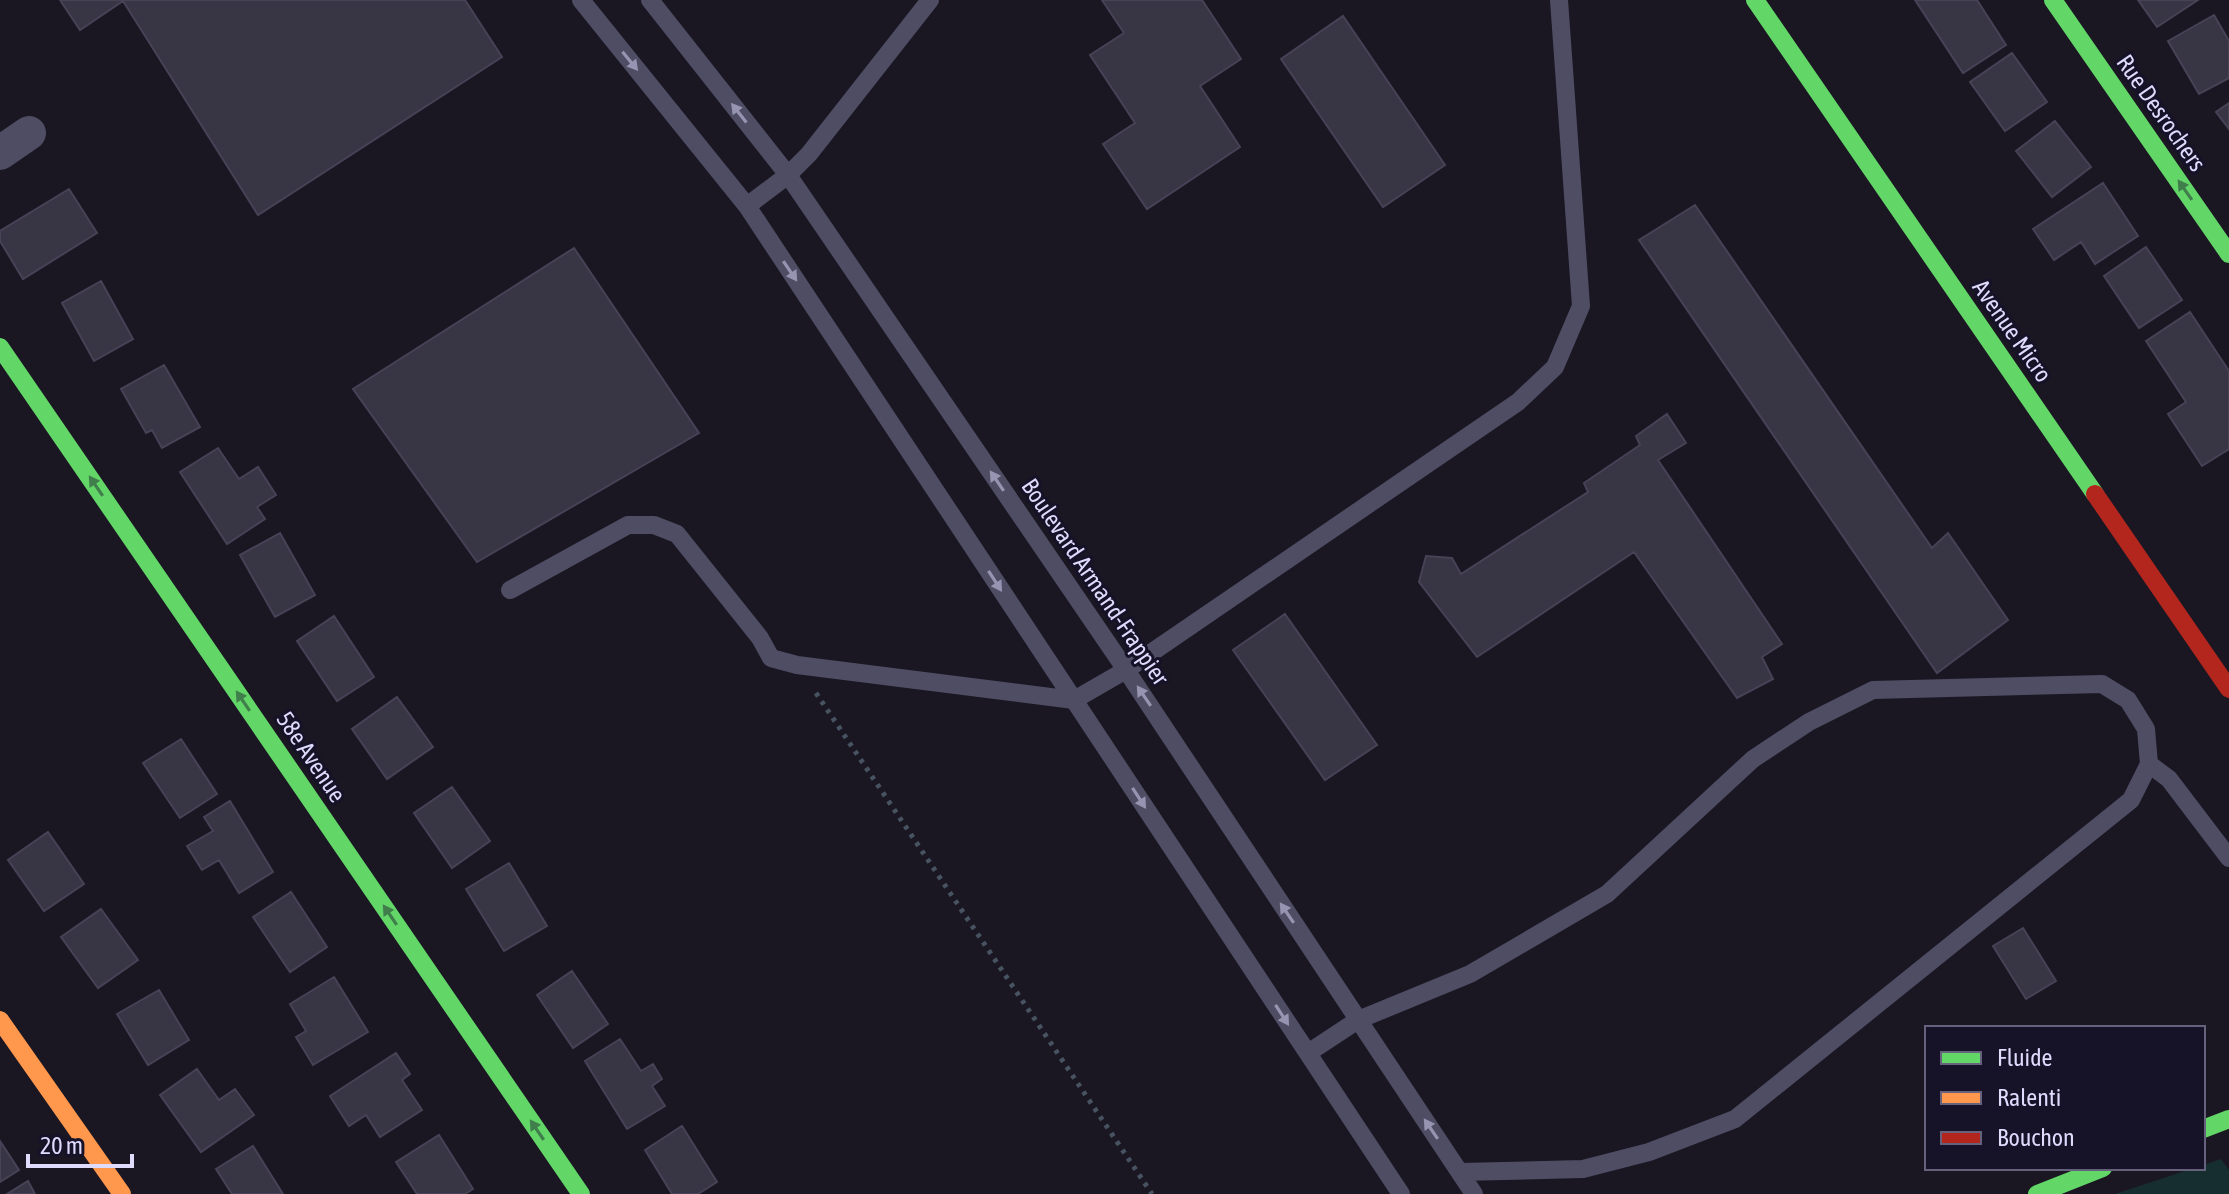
<svg xmlns="http://www.w3.org/2000/svg" width="2229" height="1194" font-family="'Asap Condensed',sans-serif">
	<style>
		.green { fill: #162e2f }
		.building { fill: #383544; stroke: #474256; stroke-width: 2 }
		.lines { fill: none; stroke-linecap: round; stroke-linejoin: round }
		.path { stroke: #485361; stroke-width: 5; stroke-dasharray: 4 6; stroke-linecap: butt }
		.lane { stroke: #4e4d64; stroke-width: 18 }
		.street { stroke: #4e4d64; stroke-width: 34 }
		.fast { stroke: #63d668; stroke-width: 18 }
		.slow { stroke: #ff974d; stroke-width: 18 }
		.jam { stroke: #b3261e; stroke-width: 18 }
		.oneway { fill: #9694b0 }
		.oneway2 { fill: #407e4b }
		.labels { text-anchor: middle; stroke-width: 6; stroke-linejoin: round; paint-order: stroke }
		.street-label { font-size: 24px; fill: #dfdbfd; stroke: #161228 }
	</style>
	<rect width="100%" height="100%" fill="#1a1723"/>
	<!-- green -->
	<path class="green" d="M2221 1159 2229 1170V1194H2115L2194 1168H2203V1165Z"/>
	<!-- building -->
	<path class="building" d="M60 0H465L502 57 258 215 123 1 80 30Z
		M1102 0H1202L1241 59 1200 86 1240 147 1147 209 1103 144 1135 123 1090 55 1124 33Z
		M1915 0H1977L2006 45 1963 73Z
		M2138 0H2198L2157 27Z
		M2214 15 2229 41V78L2199 94 2168 41Z
		M1343 16 1445 165 1383 207 1281 59Z
		M2012 53 2047 102 2005 131 1970 82Z
		M2229 103V129L2216 112Z
		M2055 121 2091 167 2052 197 2016 151Z
		M2103 183 2138 236 2095 264 2081 242 2054 260 2033 229Z
		M69 189 97 233 23 279 0 241V231Z
		M1695 205 1932 548 1948 533 2008 620 1937 673 1639 240Z
		M2146 247 2182 300 2139 328 2104 276Z
		M574 248 699 433 477 562 353 389Z
		M101 281 133 339 94 361 62 303Z
		M2190 312 2229 371V449L2202 466 2168 414 2186 402 2146 341Z
		M164 365 200 427 162 448 152 430 146 433 121 389Z
		M1667 414 1686 443 1658 460 1782 644 1762 657 1773 679 1737 698 1634 552 1477 657 1419 582 1426 556 1452 558 1461 574 1588 492 1584 483 1640 445 1636 436Z
		M218 448 239 479 258 467 276 495 257 507 265 519 227 544 180 472Z
		M280 533 315 595 275 617 240 555Z
		M1285 614 1377 745 1325 780 1233 650Z
		M334 616 374 677 337 701 297 641Z
		M397 697 433 747 387 779 352 729Z
		M181 739 217 794 180 818 143 763Z
		M452 787 490 841 452 868 414 813Z
		M230 801 273 872 239 893 219 860 202 870 187 846 213 831 204 817Z
		M48 832 84 884 44 911 8 860Z
		M509 863 547 926 504 951 466 889Z
		M291 892 327 947 290 972 253 917Z
		M101 909 138 960 98 988 61 937Z
		M2023 928 2056 981 2026 999 1993 946Z
		M572 971 608 1024 573 1048 537 995Z
		M334 977 368 1032 313 1065 296 1037 306 1031 290 1004Z
		M159 990 189 1040 148 1065 117 1014Z
		M620 1039 641 1071 653 1064 662 1079 652 1086 665 1106 627 1129 585 1061Z
		M396 1053 410 1074 402 1080 422 1110 380 1137 366 1115 349 1126 330 1096Z
		M197 1069 219 1100 235 1089 254 1115 201 1152 160 1095Z
		M682 1126 717 1182 698 1194H672L645 1150Z
		M439 1135 473 1189 465 1194H417L396 1162Z
		M0 1141 19 1170 0 1182Z
		M253 1146 283 1194H232L216 1169Z
		M28 1181 35 1194H7Z"/>
	<g class="lines">
		<!-- path -->
		<path class="path" d="M816 693 1152 1194"/>
		<!-- lane -->
		<path class="lane" d="M581 0 747 206 1401 1194
			M650 0 788 175 1126 670 1474 1194
			M747 206 788 175 809 154 930 0
			M510 590 628 525H654L677 534 760 638 771 658 797 665 1074 700 1126 670 1518 402 1555 367 1581 306 1559 0
			M2149 764 2169 779 2229 858
			M1308 1053 1358 1020 1470 974 1607 894 1753 759 1809 722 1873 690 2102 684 2128 700 2146 729 2149 764 2131 800 1735 1119 1649 1152 1583 1169 1460 1172"/>
		<!-- street -->
		<path class="street" d="M0 153 29 133"/>
		<!-- fast -->
		<path class="fast" d="M1755 0 2095 494
			M2053 0 2229 254
			M0 347 581 1194
			M2203 1129 2229 1119
			M2037 1194 2103 1168"/>
		<!-- slow -->
		<path class="slow" d="M0 1020 122 1194"/>
		<!-- jam -->
		<path class="jam" d="M2095 494 2229 689"/>
	</g>
	<!-- one-way arrows -->
	<defs><path id="oneway-solid" d="M-6-.8H1V-3.2L6.5 0L1 3.2V.8H-6Z" transform="scale(2)"/></defs>
	<g class="oneway">
		<use href="#oneway-solid" transform="translate(630 61) rotate(51)"/>
		<use href="#oneway-solid" transform="translate(739 113) rotate(-128)"/>
		<use href="#oneway-solid" transform="translate(790 271) rotate(56)"/>
		<use href="#oneway-solid" transform="translate(997 481) rotate(-124)"/>
		<use href="#oneway-solid" transform="translate(995 581) rotate(57)"/>
		<use href="#oneway-solid" transform="translate(1144 696) rotate(-124)"/>
		<use href="#oneway-solid" transform="translate(1139 798) rotate(57)"/>
		<use href="#oneway-solid" transform="translate(1287 913) rotate(-124)"/>
		<use href="#oneway-solid" transform="translate(1282 1015) rotate(57)"/>
		<use href="#oneway-solid" transform="translate(1431 1129) rotate(-124)"/>
	</g>
	<g class="oneway2">
		<use href="#oneway-solid" transform="translate(2185 190) rotate(-125)"/>
		<use href="#oneway-solid" transform="translate(96 486) rotate(-124)"/>
		<use href="#oneway-solid" transform="translate(243 701) rotate(-124)"/>
		<use href="#oneway-solid" transform="translate(390 915) rotate(-124)"/>
		<use href="#oneway-solid" transform="translate(537 1130) rotate(-124)"/>
	</g>
	<g class="labels">
		<!-- street labels -->
		<g class="street-label">
			<text transform="translate(2161 113) rotate(55)" y="8">Rue Desrochers</text>
			<text transform="translate(2012 331) rotate(55)" y="8">Avenue Micro</text>
			<text transform="translate(1095 582) rotate(56)" y="8">Boulevard Armand-Frappier</text>
			<text transform="translate(311 757) rotate(56)" y="8">58e Avenue</text>
		</g>
	</g>
	<!-- legend -->
	<rect x="1925" y="1026" width="280" height="144" fill="#161228" stroke="#66627d" stroke-width="2"/>
	<rect x="1941" y="1052" width="40" height="12" fill="#63d668" stroke="#66627d" stroke-width="2"/>
	<text x="1997" y="1066" font-size="24" fill="#dfdbfd">Fluide</text>
	<rect x="1941" y="1092" width="40" height="12" fill="#ff974d" stroke="#66627d" stroke-width="2"/>
	<text x="1997" y="1106" font-size="24" fill="#dfdbfd">Ralenti</text>
	<rect x="1941" y="1132" width="40" height="12" fill="#b3261e" stroke="#66627d" stroke-width="2"/>
	<text x="1997" y="1146" font-size="24" fill="#dfdbfd">Bouchon</text>
	<!-- scale -->
	<path d="M28 1154v12h104v-12" fill="none" stroke="#dfdbfd" stroke-width="4"/>
	<text x="40" y="1154" font-size="24" fill="#dfdbfd" stroke="#161228" stroke-width="6" paint-order="stroke">20 m</text>
</svg>
